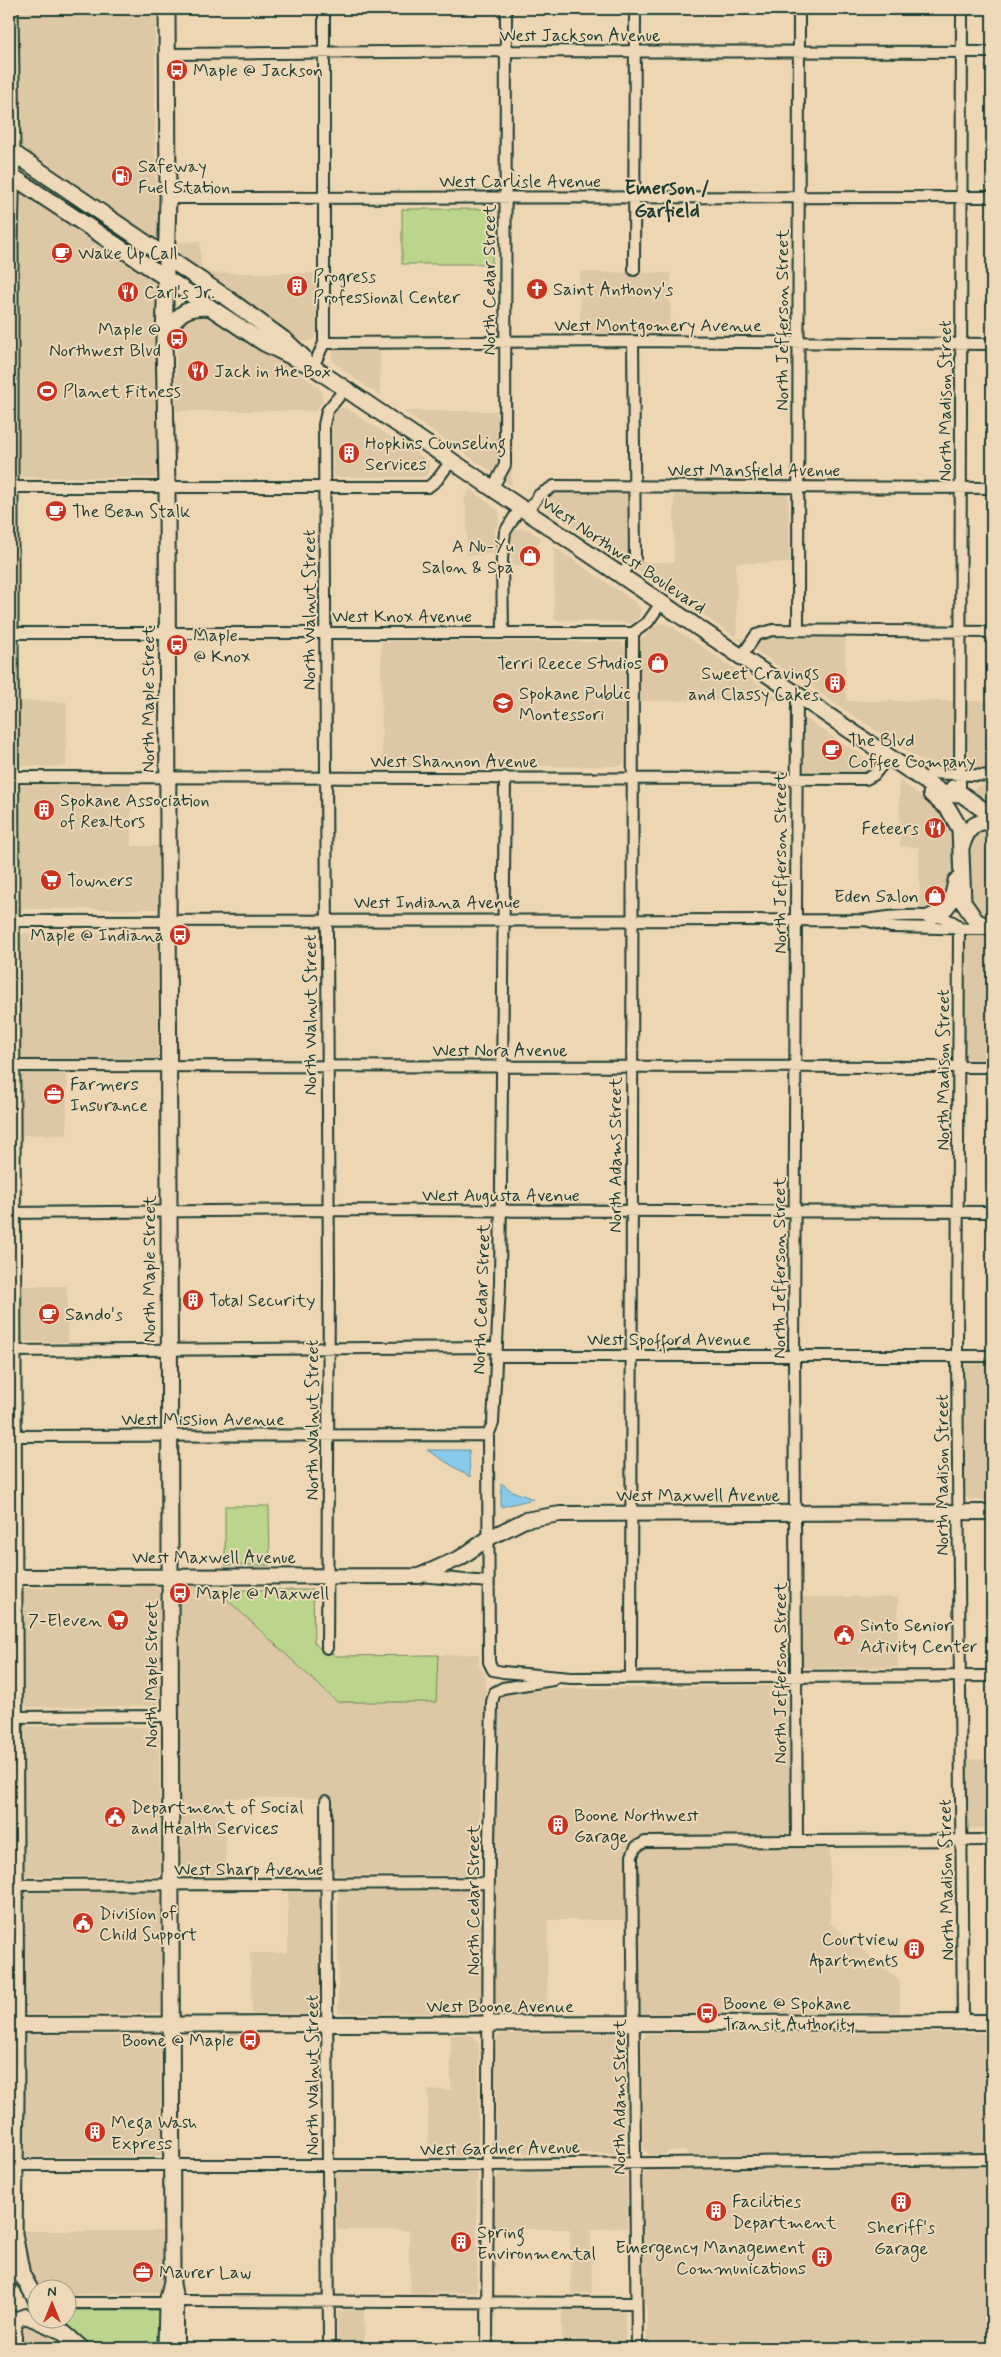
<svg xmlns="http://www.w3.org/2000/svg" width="1001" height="2357" font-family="Mynerve,sans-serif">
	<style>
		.built { fill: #dcc8a4 }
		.green { fill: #bcd58c; stroke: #6e8960 }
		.water { fill: #88cae9; stroke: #5e92a1 }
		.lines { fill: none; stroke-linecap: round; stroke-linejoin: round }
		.street-casing { stroke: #1f3d34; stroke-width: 14 }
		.secondary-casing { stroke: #1f3d34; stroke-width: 18 }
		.primary-casing { stroke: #1f3d34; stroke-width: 19 }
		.street { stroke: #edd9b7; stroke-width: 10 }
		.secondary { stroke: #edd9b7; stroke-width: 14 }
		.primary { stroke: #edd9b7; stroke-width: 15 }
		.labels { text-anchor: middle; stroke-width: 4; stroke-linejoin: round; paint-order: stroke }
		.street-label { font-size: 18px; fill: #1f3d34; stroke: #edd9b7 }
		.poi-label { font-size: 18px; fill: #1f3d34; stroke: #edd9b7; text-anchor: start }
		.quarter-label { font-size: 20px; font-weight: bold; fill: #1f3d34; stroke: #edd9b7 }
	</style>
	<rect width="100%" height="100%" fill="#edd7b2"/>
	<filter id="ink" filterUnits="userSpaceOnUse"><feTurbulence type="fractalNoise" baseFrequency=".02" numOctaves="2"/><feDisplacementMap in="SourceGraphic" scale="10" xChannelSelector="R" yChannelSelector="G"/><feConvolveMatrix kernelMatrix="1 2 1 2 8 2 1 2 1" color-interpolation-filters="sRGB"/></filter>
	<g filter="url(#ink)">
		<!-- built -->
		<path class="built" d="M18 9H158L155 27V166L159 236 157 240 21 148 19 142Z
			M19 189 155 280 157 473 154 478 18 477Z
			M200 241 201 268 210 273H316V333L314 339 306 342 298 338 177 255 176 242Z
			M580 272 671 273 670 334 580 333Z
			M209 313 319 387 322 392V402L315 411H176L177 328 186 314Z
			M380 348V396L335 364 332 359V349Z
			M344 407 427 460 429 465 427 475 423 477H334L332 418 337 409Z
			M403 411H512V486Z
			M470 489 499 511 500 517 495 530V554L466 555 467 512 464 499Z
			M555 492 628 493 629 562H674V493H788L790 563H736L737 638H845L846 701H992V768L937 769 931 767 737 638 550 511 547 504 549 496Z
			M526 528 541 538 536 547 535 566H512V535L517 529Z
			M554 547 637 603 640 609 639 618 632 623 554 620Z
			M659 623 668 624 782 700 638 701V642Z
			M381 641 621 642 625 647 624 763 620 766 382 767Z
			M18 701 67 702 66 767 19 766Z
			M806 719 874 764V768L865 775 807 772 801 766 802 721Z
			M899 780 943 813 954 834 950 890 940 909H920L919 847 900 846Z
			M22 785H131V846H159L157 909H19L18 789Z
			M992 785V811L973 795V790L977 786Z
			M986 826 992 830V922L984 918 971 907 965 882 970 834Z
			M22 933H156L159 936 158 1057 154 1060 20 1059 18 936Z
			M970 934H992V1060H966L964 1057 966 940Z
			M22 1073H67V1135H19V1077Z
			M19 1286H67L68 1342H20Z
			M968 1362H992V1499L971 1500 965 1496 964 1367Z
			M150 1586 158 1588 160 1593 159 1706 22 1707 20 1592 22 1588Z
			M182 1586H212L337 1702H436L438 1655 479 1654V1666L486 1675V1698L476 1872 472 1875H338L334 1872 333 1798H225L226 1876 181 1875 178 1870 177 1592Z
			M800 1597H898V1667L801 1668Z
			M802 1685V1834H830V1923L900 1981V2012L628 2014 626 1920H548L547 2013H338V1893L341 1891 496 1890V1697L501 1690Z
			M25 1726 159 1727 160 1874 154 1876H23L21 1728Z
			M967 1759 992 1760V1828L967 1829Z
			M154 1890 160 1894 161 1898V2013L23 2015 22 1893Z
			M288 1890H315L319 1893 320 2005 313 2014H252L250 1953H288Z
			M652 2033H992V2153L690 2155 685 2151H669L664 2155H650L644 2150 643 2146 642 2041 647 2034Z
			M25 2034 160 2037 162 2152 160 2156 23 2157 22 2035Z
			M451 2034 473 2035 479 2044 478 2151 475 2157H428V2090H451Z
			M502 2034H616L625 2038 627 2041 625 2151 621 2153H499L496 2149V2041L497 2037Z
			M992 2166V2348H647V2312L643 2287V2177L647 2170Z
			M340 2170 477 2171V2292L410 2294 409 2230H337L336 2174Z
			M619 2171 623 2172 627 2178V2228L591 2229 592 2293 571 2294 570 2229H493L495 2179 500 2172Z
			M22 2231H162V2291L159 2293 68 2294V2290L38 2289 31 2281Z
			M364 2309 365 2348H337L338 2311Z
			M562 2309H618L623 2311 625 2315V2348H562Z
			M25 2320 66 2348H22V2322Z"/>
		<!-- green -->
		<path class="green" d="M402 209H492V264H402Z
			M225 1506H269L270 1565H225Z
			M217 1590H313L314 1642 322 1651 334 1654 335 1656 438 1655 436 1702H337Z
			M68 2310H159V2348H91L57 2320H68Z"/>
		<!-- water -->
		<path class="water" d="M427 1450H469L470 1477Z
			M501 1483 512 1491 533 1499 501 1507Z"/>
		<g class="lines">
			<!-- street casing -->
			<g class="street-casing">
				<path id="street" d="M168 54 506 51 992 52
					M168 198 992 197
					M634 270 635 9
					M324 343 633 341 992 344
					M313 367 324 343V9
					M9 487H428L437 480 451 461
					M492 489 505 465 506 9
					M527 512 539 495 554 486 992 488
					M620 576 635 558 633 341
					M798 630 799 9
					M503 632 502 559 505 532 520 508
					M9 633H633L648 622 661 603
					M741 657 756 635 773 630 992 632
					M797 695 794 1355 797 1841
					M931 773 992 776
					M9 777 866 779 874 775 889 756
					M505 777 500 1283 493 1423 488 1435 489 1662 493 1670 503 1672 571 1678 992 1676
					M960 793 962 9
					M9 921 866 920C883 917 951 909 959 928
					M869 921 891 927 986 929
					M959 928 957 1356 963 2022
					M9 1066 992 1067
					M9 1213 327 1210 992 1212
					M9 1351 497 1347
					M496 1356H992
					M9 1436 488 1435
					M420 1576 488 1582
					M327 1648 329 1283 324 425 327 411 345 389
					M631 1678 633 633
					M9 1717 171 1716
					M326 1801 329 2348
					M10 1885 489 1883
					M10 2165H488L992 2159
					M176 2301 636 2303
					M68 2303H167
					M487 2348 489 1843 492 1702 495 1692 503 1688 553 1680
					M637 2348 632 1856 636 1847 645 1842 992 1840"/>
			</g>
			<!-- secondary casing -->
			<g class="secondary-casing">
				<path id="secondary" d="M164 339C177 316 181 306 211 308
					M9 1577 419 1576 460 1558 489 1538 525 1520 560 1514 992 1512
					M9 2025 992 2022
					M172 2282 176 2301V2348
					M9 2284 13 2242
					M10 2317 14 2325V2348
					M14 2325 17 2319 26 2316 58 2330"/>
			</g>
			<!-- primary casing -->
			<g class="primary-casing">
				<path id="primary" d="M10 9 12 152 10 243V633L16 2099 14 2234 22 2275 38 2303
					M9 150 224 296 286 341 303 357
					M9 174 264 343 313 367 947 796 960 793
					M953 788 992 816
					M931 794 949 810 960 829 963 902 976 921 992 929
					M962 845C967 829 974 821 992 821
					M930 917C949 911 953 899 956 881
					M49 2320 81 2348
					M166 2348 167 2303 172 2281 167 488 164 339 168 198 167 9"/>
			</g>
			<!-- street -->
			<use href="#street" class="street"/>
			<!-- secondary -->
			<use href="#secondary" class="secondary"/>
			<!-- primary -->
			<use href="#primary" class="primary"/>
		</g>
	</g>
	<!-- icons -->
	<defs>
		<g id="bus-disc" transform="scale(1.125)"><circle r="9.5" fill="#c8321e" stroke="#edd9b7"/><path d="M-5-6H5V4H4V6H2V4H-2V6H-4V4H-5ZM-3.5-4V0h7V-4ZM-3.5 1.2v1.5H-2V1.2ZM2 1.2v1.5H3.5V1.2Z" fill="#fff"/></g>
		<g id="fuel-disc" transform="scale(1.125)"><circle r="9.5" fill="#c8321e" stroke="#edd9b7"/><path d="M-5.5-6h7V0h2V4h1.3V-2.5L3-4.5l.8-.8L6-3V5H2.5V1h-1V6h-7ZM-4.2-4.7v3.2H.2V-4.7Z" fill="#fff"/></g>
		<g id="cafe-disc" transform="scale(1.125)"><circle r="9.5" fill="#c8321e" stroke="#edd9b7"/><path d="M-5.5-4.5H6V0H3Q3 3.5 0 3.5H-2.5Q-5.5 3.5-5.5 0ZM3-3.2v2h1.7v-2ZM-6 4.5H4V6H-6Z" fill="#fff"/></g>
		<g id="building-disc" transform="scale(1.125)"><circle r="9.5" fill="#c8321e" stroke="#edd9b7"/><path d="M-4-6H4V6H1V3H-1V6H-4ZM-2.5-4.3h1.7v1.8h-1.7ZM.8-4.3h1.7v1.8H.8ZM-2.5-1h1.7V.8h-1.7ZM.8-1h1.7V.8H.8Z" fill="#fff"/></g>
		<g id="church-disc" transform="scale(1.125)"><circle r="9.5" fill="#c8321e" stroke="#edd9b7"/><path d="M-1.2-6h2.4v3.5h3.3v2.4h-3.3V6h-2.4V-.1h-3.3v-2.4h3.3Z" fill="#fff"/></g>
		<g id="restaurant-disc" transform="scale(1.125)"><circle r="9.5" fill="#c8321e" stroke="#edd9b7"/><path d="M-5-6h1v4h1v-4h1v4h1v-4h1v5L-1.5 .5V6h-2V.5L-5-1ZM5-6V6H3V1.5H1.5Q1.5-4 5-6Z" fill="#fff"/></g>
		<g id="stadium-disc" transform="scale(1.125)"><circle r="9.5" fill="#c8321e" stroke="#edd9b7"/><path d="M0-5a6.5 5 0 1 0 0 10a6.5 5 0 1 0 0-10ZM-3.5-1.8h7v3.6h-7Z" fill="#fff"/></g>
		<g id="shop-disc" transform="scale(1.125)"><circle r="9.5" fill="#c8321e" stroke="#edd9b7"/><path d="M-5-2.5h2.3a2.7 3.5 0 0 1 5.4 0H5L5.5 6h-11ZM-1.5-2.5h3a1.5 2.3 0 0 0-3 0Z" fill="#fff"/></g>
		<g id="school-disc" transform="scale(1.125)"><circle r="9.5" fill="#c8321e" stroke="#edd9b7"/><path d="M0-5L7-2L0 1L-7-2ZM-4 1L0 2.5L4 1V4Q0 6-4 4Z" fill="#fff"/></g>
		<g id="supermarket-disc" transform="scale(1.125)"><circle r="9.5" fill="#c8321e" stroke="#edd9b7"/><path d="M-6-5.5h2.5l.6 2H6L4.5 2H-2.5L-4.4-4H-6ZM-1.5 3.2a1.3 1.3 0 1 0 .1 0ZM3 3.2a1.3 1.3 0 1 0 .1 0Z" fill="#fff"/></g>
		<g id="office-disc" transform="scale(1.125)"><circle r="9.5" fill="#c8321e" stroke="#edd9b7"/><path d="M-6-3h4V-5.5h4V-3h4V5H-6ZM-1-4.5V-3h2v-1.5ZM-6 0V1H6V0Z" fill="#fff"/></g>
		<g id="civic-disc" transform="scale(1.125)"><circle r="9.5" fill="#c8321e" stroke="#edd9b7"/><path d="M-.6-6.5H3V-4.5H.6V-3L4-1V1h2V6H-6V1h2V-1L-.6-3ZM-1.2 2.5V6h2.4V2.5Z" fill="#fff"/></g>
	</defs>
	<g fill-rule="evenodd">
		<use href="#bus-disc" x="177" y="70"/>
		<use href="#fuel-disc" x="122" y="176"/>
		<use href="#cafe-disc" x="62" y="253"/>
		<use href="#building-disc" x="297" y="286"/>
		<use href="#church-disc" x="537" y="289"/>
		<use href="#restaurant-disc" x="128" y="292"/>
		<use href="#bus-disc" x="177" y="339"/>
		<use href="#restaurant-disc" x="198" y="371"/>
		<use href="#stadium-disc" x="47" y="391"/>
		<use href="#building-disc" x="349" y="453"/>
		<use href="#cafe-disc" x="56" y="511"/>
		<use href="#shop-disc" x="530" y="556"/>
		<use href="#bus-disc" x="177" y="645"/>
		<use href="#shop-disc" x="658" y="663"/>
		<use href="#building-disc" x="835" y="683"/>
		<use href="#school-disc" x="503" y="703"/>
		<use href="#cafe-disc" x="832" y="750"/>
		<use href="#building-disc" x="44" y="810"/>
		<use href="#restaurant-disc" x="935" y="828"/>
		<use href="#supermarket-disc" x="51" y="880"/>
		<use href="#shop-disc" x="935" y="896"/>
		<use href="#bus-disc" x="180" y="935"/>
		<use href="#office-disc" x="54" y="1094"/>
		<use href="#building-disc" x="193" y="1300"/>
		<use href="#cafe-disc" x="49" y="1314"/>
		<use href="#bus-disc" x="180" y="1593"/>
		<use href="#supermarket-disc" x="118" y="1620"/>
		<use href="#civic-disc" x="844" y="1635"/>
		<use href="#civic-disc" x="115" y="1817"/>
		<use href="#building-disc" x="558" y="1825"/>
		<use href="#civic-disc" x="83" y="1923"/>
		<use href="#building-disc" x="914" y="1949"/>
		<use href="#bus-disc" x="707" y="2013"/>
		<use href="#bus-disc" x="250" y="2040"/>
		<use href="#building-disc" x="95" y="2132"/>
		<use href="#building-disc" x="901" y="2202"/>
		<use href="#building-disc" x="716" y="2211"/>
		<use href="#building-disc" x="461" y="2242"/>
		<use href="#building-disc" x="822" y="2257"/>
		<use href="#office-disc" x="143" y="2272"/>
	</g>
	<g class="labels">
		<!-- street labels -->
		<g class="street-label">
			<text x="580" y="41">West Jackson Avenue</text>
			<text x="520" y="187">West Carlisle Avenue</text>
			<text transform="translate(489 280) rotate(-90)" y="6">North Cedar Street</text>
			<text transform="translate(782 320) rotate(-90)" y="6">North Jefferson Street</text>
			<text x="658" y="331">West Montgomery Avenue</text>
			<text transform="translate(945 401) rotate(-90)" y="6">North Madison Street</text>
			<text x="754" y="476">West Mansfield Avenue</text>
			<text transform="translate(624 555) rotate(34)" y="6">West Northwest Boulevard</text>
			<text transform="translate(309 610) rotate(-90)" y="6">North Walnut Street</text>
			<text x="402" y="622">West Knox Avenue</text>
			<text transform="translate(148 699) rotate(-90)" y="6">North Maple Street</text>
			<text x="454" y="767">West Shannon Avenue</text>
			<text transform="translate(780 863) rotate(-90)" y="6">North Jefferson Street</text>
			<text x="437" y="908">West Indiana Avenue</text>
			<text transform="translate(310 1015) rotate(-90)" y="6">North Walnut Street</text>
			<text x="500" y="1056">West Nora Avenue</text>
			<text transform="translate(943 1070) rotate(-90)" y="6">North Madison Street</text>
			<text transform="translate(615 1155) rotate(-90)" y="6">North Adams Street</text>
			<text x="501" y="1201">West Augusta Avenue</text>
			<text transform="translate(779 1268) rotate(-90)" y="6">North Jefferson Street</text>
			<text transform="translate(149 1269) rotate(-90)" y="6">North Maple Street</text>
			<text transform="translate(481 1299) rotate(-88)" y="6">North Cedar Street</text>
			<text x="669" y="1345">West Spofford Avenue</text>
			<text x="203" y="1425">West Mission Avenue</text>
			<text transform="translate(312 1420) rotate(-90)" y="6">North Walnut Street</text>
			<text transform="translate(942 1475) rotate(-90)" y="6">North Madison Street</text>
			<text x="698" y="1501">West Maxwell Avenue</text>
			<text x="214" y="1563">West Maxwell Avenue</text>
			<text transform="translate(780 1673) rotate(-90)" y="6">North Jefferson Street</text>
			<text transform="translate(151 1674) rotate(-90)" y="6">North Maple Street</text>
			<text x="249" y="1875">West Sharp Avenue</text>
			<text transform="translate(946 1880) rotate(-91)" y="6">North Madison Street</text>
			<text transform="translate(473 1900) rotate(-90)" y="6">North Cedar Street</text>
			<text x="500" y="2012">West Boone Avenue</text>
			<text transform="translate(312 2075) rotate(-90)" y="6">North Walnut Street</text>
			<text transform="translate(619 2097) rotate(-90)" y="6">North Adams Street</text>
			<text transform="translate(500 2148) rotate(-1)" y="6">West Gardner Avenue</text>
		</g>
		<!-- poi labels -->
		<g class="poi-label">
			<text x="193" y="76">Maple @ Jackson</text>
			<text x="138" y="172">Safeway<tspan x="138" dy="21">Fuel Station</tspan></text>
			<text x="78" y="259">Wake Up Call</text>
			<text x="313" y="282">Progress<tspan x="313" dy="21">Professional Center</tspan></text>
			<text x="553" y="295">Saint Anthony's</text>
			<text x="144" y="298">Carl's Jr.</text>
			<text x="161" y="335" text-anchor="end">Maple @<tspan x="161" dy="21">Northwest Blvd</tspan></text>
			<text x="214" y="377">Jack in the Box</text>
			<text x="63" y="397">Planet Fitness</text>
			<text x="365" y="449">Hopkins Counseling<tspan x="365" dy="21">Services</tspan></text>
			<text x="72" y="517">The Bean Stalk</text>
			<text x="514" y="552" text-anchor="end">A Nu-Yu<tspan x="514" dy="21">Salon &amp; Spa</tspan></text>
			<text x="193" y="641">Maple<tspan x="193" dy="21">@ Knox</tspan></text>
			<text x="642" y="669" text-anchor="end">Terri Reece Studios</text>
			<text x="819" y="679" text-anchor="end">Sweet Cravings<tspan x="819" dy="21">and Classy Cakes</tspan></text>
			<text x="519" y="699">Spokane Public<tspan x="519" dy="21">Montessori</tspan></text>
			<text x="848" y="746">The Blvd<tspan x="848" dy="21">Coffee Company</tspan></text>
			<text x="60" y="806">Spokane Association<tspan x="60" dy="21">of Realtors</tspan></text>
			<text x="919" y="834" text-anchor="end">Feteers</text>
			<text x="67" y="886">Towners</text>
			<text x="919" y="902" text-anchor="end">Eden Salon</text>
			<text x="164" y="941" text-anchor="end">Maple @ Indiana</text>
			<text x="70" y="1090">Farmers<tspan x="70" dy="21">Insurance</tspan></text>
			<text x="209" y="1306">Total Security</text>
			<text x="65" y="1320">Sando's</text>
			<text x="196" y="1599">Maple @ Maxwell</text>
			<text x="102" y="1626" text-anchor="end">7-Eleven</text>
			<text x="860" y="1631">Sinto Senior<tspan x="860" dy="21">Activity Center</tspan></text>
			<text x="131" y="1813">Department of Social<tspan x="131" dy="21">and Health Services</tspan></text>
			<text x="574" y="1821">Boone Northwest<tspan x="574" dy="21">Garage</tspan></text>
			<text x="99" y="1919">Division of<tspan x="99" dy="21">Child Support</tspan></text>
			<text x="898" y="1945" text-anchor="end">Courtview<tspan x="898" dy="21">Apartments</tspan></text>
			<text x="723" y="2009">Boone @ Spokane<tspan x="723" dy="21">Transit Authority</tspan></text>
			<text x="234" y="2046" text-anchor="end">Boone @ Maple</text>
			<text x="111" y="2128">Mega Wash<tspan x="111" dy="21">Express</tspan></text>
			<text x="732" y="2207">Facilities<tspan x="732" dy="21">Department</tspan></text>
			<text x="901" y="2233" text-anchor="middle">Sheriff's<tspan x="901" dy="21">Garage</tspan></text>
			<text x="477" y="2238">Spring<tspan x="477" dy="21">Environmental</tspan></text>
			<text x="806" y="2253" text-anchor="end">Emergency Management<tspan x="806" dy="21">Communications</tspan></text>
			<text x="159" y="2278">Maurer Law</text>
		</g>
		<!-- quarter labels -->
		<g class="quarter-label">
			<text x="667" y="194">Emerson /<tspan x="667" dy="23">Garfield</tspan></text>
		</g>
	</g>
	<!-- margin -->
	<rect width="1001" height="2357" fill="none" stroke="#edd9b7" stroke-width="30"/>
	<rect x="15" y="15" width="971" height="2327" fill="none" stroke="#1f3d34" stroke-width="2" filter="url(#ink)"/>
	<!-- north arrow -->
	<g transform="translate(52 2304)"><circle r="24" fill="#edd9b7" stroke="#9b9b83"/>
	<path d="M0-4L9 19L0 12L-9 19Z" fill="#c8321e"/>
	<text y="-8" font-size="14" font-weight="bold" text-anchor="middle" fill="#1f3d34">N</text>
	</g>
</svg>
